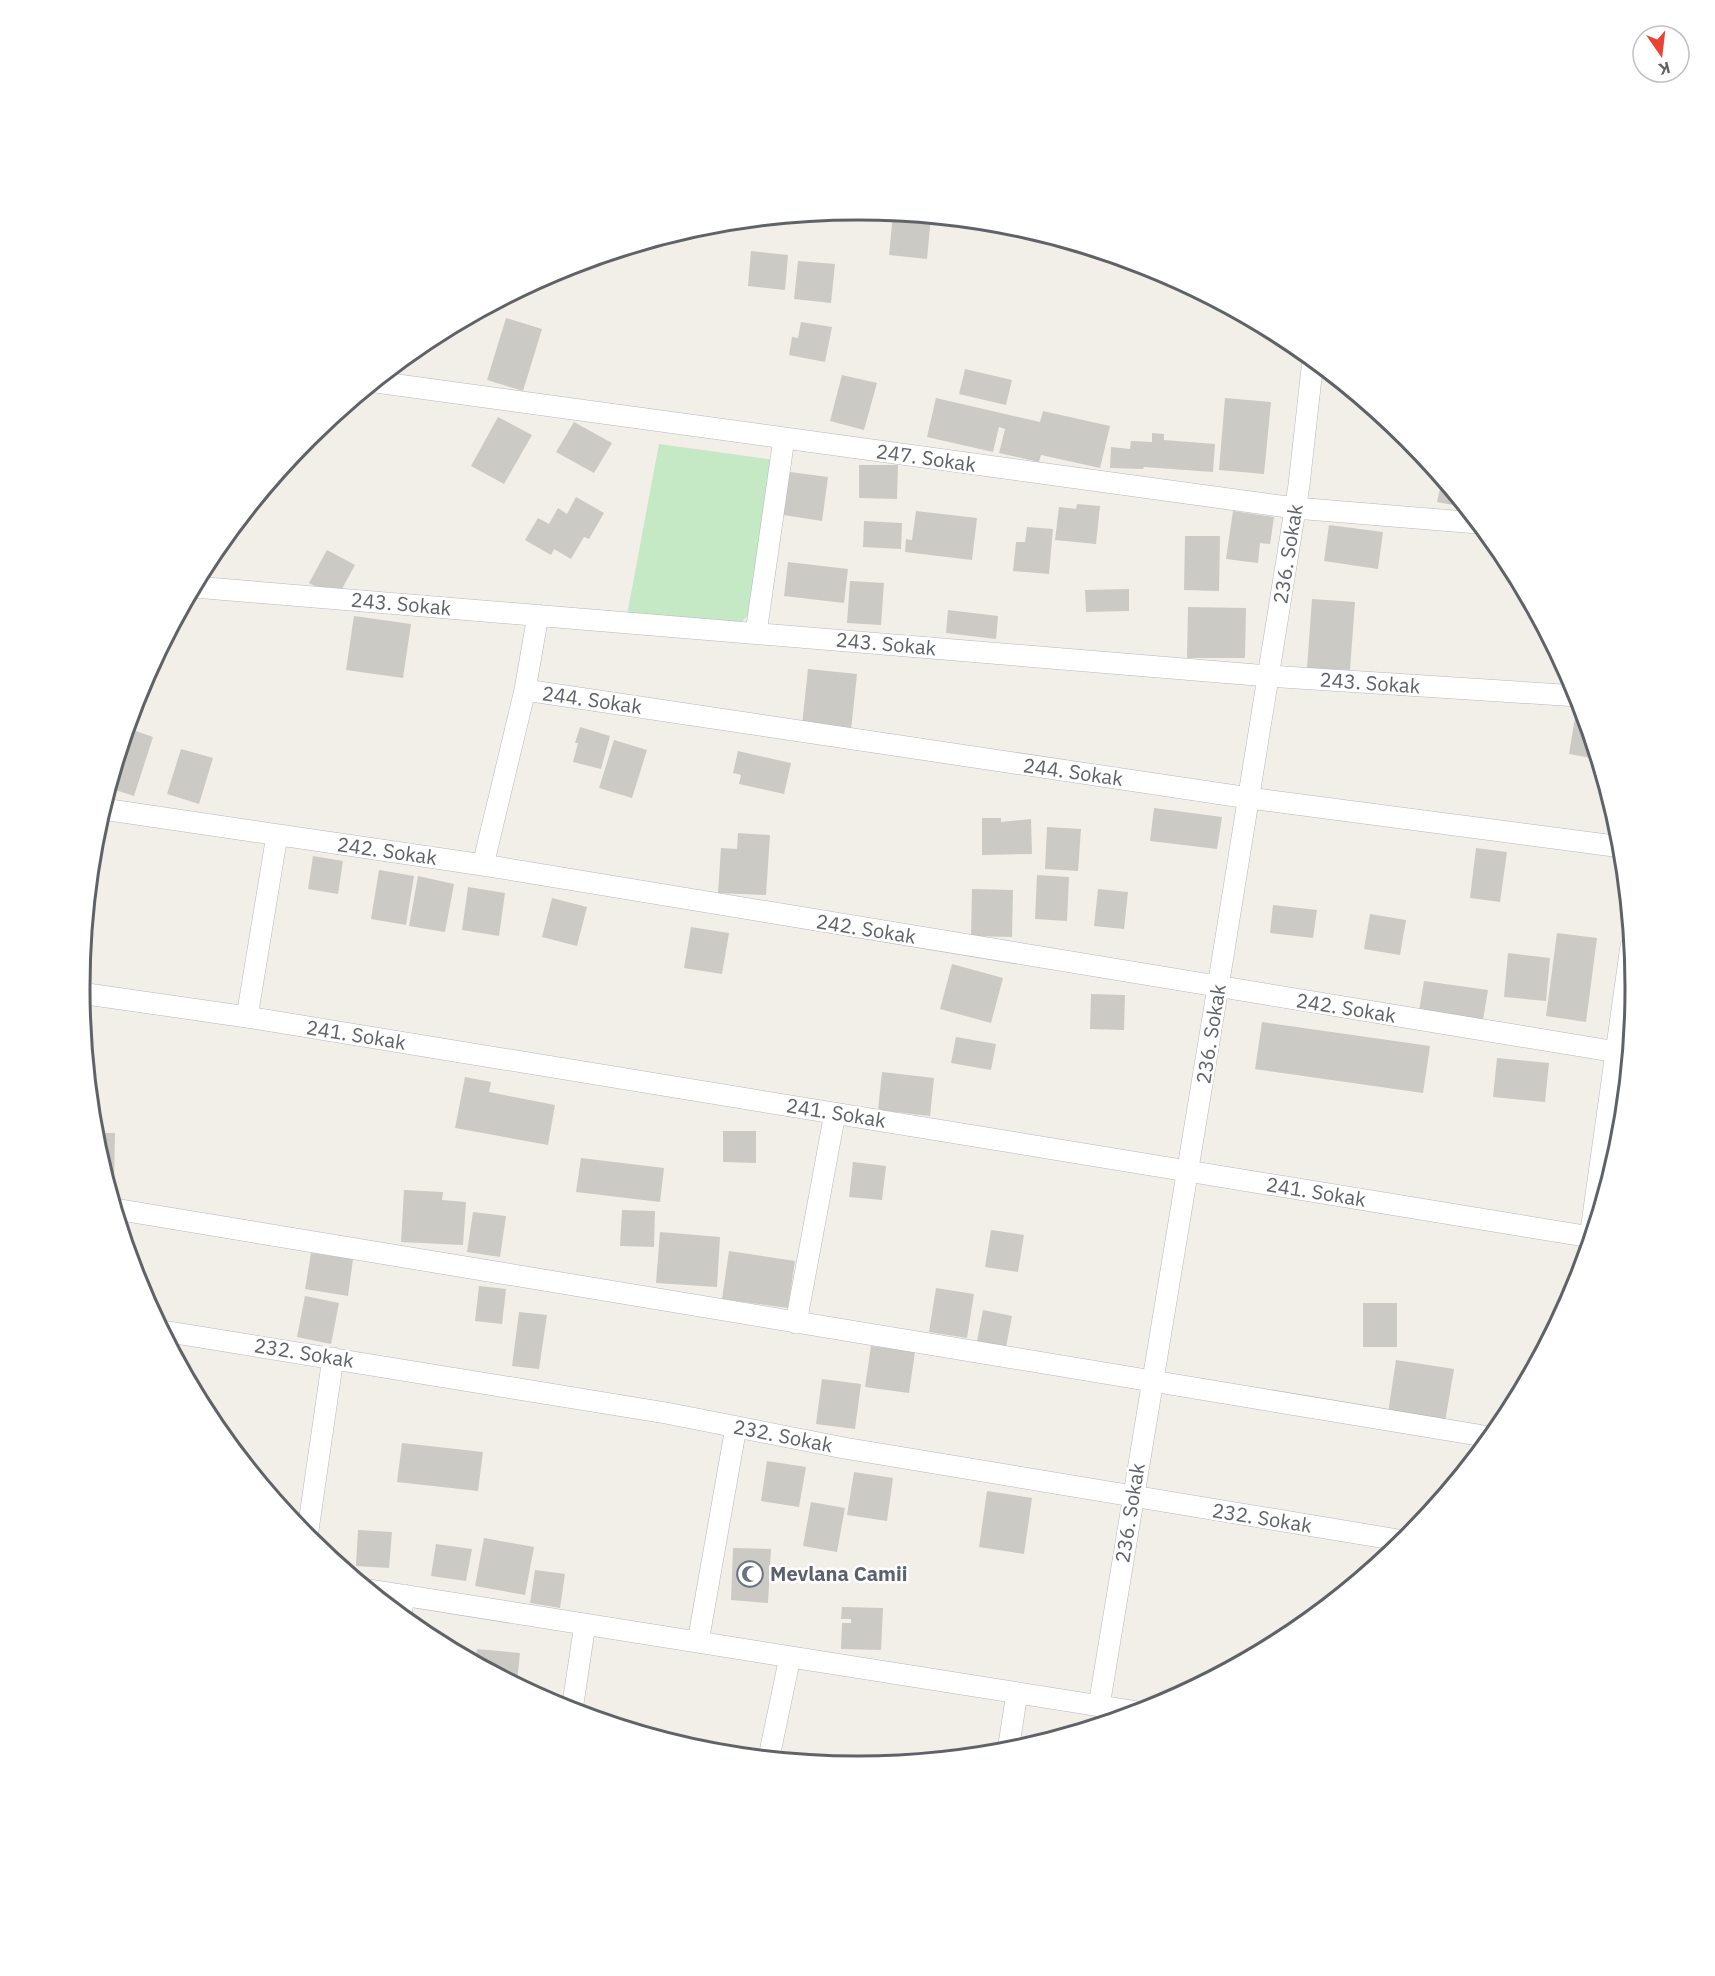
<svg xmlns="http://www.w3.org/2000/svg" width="1715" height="1976" font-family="'IBM Plex Sans',sans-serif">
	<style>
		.green { fill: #c5e8c5 }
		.building { fill: #cccac5 }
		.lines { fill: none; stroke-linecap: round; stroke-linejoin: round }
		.minor-casing { stroke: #b5b8bc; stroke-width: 22 }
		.minor { stroke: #fff; stroke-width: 21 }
		.labels { text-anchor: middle; stroke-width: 5; stroke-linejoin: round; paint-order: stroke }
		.street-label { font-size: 20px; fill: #5f6368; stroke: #fff }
		.worship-label { font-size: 20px; font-weight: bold; fill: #5b616d; stroke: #fff; text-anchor: start }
		.rim { fill: none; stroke: #5f6368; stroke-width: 3 }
	</style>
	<rect width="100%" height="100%" fill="#f1efe8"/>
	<!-- green -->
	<path class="green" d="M659 444 774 460 749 615 738 625 627 615Z"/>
	<!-- building -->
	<path class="building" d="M893 214 931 217 927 259 889 255Z
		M751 251 788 255 785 290 748 286Z
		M798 261 835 264 831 303 794 299Z
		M506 318 542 329 523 391 487 380Z
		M801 322 832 327 825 362 789 355 792 337 798 338Z
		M965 369 1012 380 1006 405 959 394Z
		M842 375 877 383 864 430 830 421Z
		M936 398 1040 422 1043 411 1110 426 1100 468 1041 455 1039 462 999 453 1005 429 999 427 993 452 927 437Z
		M1225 398 1271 402 1264 474 1219 470Z
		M498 417 532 435 504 484 471 466Z
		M574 422 612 443 594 473 556 452Z
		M1152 433 1164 434V440L1215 444 1213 472 1144 467 1143 469 1110 468 1111 447 1130 449 1131 441 1152 442Z
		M859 465H898L897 499 859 498Z
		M790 472 828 477 822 521 783 515Z
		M1442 480 1464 507 1437 502Z
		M576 497 604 513 589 539 584 537 571 559 554 549 551 555 525 540 538 518 549 524 558 508 567 514Z
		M1077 504 1100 506 1096 544 1055 540 1059 507 1076 509Z
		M916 511 977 518 972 560 905 552 906 539 912 540Z
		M1233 511 1274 517 1270 544 1260 543 1258 563 1226 559Z
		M864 521 902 523 901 549 863 547Z
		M1329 525 1383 532 1378 569 1324 561Z
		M1027 527 1053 529 1049 574 1013 571 1016 542H1025Z
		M1185 536H1220L1219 591 1184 590Z
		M327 550 355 565 337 598 309 583Z
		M788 562 848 569 844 603 784 596Z
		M850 581 884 583 881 625 847 623Z
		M1129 589V611L1086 612 1085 590Z
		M1312 599 1355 602 1350 670 1307 668Z
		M1188 607 1246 608 1245 658H1187Z
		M948 610 998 616 996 639 946 633Z
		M354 616 411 624 403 678 346 670Z
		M808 669 857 674 851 730 802 725Z
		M1576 711 1583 712 1597 759 1569 754Z
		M580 727 610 736 601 769 573 762 578 743H575Z
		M127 728 153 737 134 796 109 788Z
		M614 740 647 750 632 798 599 788Z
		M181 749 213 758 199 804 167 794Z
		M738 751 791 763 784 794 739 784 741 775 733 773Z
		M1154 808 1222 817 1217 849 1150 841Z
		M982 818H1001V822L1031 819 1032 854 982 855Z
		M1047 827 1081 829 1078 871 1045 869Z
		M738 833 770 835 766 895 718 893 721 848 737 849Z
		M1476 848 1507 852 1500 902 1470 898Z
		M313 856 343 861 338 894 308 889Z
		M379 870 414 876 406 925 371 919Z
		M1037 875 1069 877 1067 921 1035 919Z
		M418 876 454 884 445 932 409 926Z
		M468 887 505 893 499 936 462 930Z
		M972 889 1013 890 1012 937 971 936Z
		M1098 889 1128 892 1124 929 1094 926Z
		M552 898 587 907 577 946 542 937Z
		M1273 905 1317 910 1313 938 1270 933Z
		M1370 914 1406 920 1400 955 1364 949Z
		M691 927 729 933 722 974 684 968Z
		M1557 933 1597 938 1586 1022 1546 1016Z
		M84 939 92 940 88 964 82 963Z
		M1508 953 1550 958 1546 1001 1504 997Z
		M952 964 1003 978 991 1023 940 1009Z
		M1424 981 1488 990 1483 1020 1419 1011Z
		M1091 994 1125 995 1124 1030 1090 1029Z
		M1262 1022 1430 1046 1423 1093 1255 1069Z
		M956 1037 996 1044 991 1070 951 1063Z
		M1497 1058 1549 1063 1545 1102 1493 1097Z
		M882 1072 934 1078 930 1116 878 1110Z
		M465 1077 491 1082 489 1092 555 1105 548 1145 455 1128Z
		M723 1131H756V1163L723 1162Z
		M94 1133H115L114 1184 108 1183Z
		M581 1158 664 1168 660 1202 576 1192Z
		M853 1162 886 1166 882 1200 849 1197Z
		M404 1190 443 1192 442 1200 466 1202 463 1245 401 1242Z
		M622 1210 655 1211 654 1247 620 1246Z
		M473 1212 506 1216 500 1257 467 1252Z
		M991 1230 1024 1235 1018 1272 985 1267Z
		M660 1232 720 1237 717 1287 656 1283Z
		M729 1251 795 1261 788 1308 722 1299Z
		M311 1253 353 1259 348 1296 305 1289Z
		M479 1286 506 1289 502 1324 475 1321Z
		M936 1288 974 1294 967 1338 929 1332Z
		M305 1296 339 1303 331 1344 297 1337Z
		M1363 1303H1397V1347H1363Z
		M983 1310 1012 1316 1006 1347 977 1341Z
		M519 1312 547 1315 539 1369 512 1366Z
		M871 1346 915 1352 909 1393 865 1387Z
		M1396 1360 1454 1369 1445 1422 1388 1413Z
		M822 1379 861 1384 855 1429 816 1424Z
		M402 1443 483 1452 478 1491 397 1482Z
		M767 1461 806 1467 799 1507 761 1501Z
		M854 1472 893 1478 887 1521 847 1515Z
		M987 1491 1032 1498 1024 1554 979 1547Z
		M811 1502 845 1508 837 1552 803 1546Z
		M358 1530 392 1532 389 1568 356 1566Z
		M484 1538 534 1547 525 1595 475 1586Z
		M436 1544 472 1549 466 1581 431 1576Z
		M733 1548 771 1549 768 1603 731 1600Z
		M535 1570 565 1574 560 1608 530 1603Z
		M842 1607 883 1608 881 1650 841 1649 842 1623H851V1619H841Z
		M477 1649 520 1653 517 1682 475 1662Z"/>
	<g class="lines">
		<!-- minor casing -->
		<g class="minor-casing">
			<path id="minor" d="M376 382 1295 508 1478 523
				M194 587 1268 676 1578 696
				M756 633 784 438
				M525 690 1249 798 1622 847
				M103 809 483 865 1629 1054
				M483 865 525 690 538 615
				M80 993 247 1017 1591 1237
				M247 1017 277 835
				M115 1209 1490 1437
				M1589 1245 1631 946
				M796 1323 835 1113
				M163 1331 666 1413 844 1448 1404 1541
				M307 1537 333 1358
				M370 1590 1138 1712
				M401 1615 404 1595
				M698 1642 736 1427
				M1099 1706 1218 987 1299 485 1313 360
				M572 1710 585 1624
				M1008 1751 1017 1693
				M769 1757 790 1657"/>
		</g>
		<!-- minor -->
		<use href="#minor" class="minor"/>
	</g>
	<!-- icons -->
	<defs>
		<g id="mosque-ring" transform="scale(1.35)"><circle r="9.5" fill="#fff" stroke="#6b7280" stroke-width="1.5"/><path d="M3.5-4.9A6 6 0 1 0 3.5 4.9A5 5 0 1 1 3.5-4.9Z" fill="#6b7280"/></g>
	</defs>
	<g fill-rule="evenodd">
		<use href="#mosque-ring" x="750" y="1574"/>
	</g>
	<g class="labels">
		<!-- street labels -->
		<g class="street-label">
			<text transform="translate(926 458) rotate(8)" y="7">247. Sokak</text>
			<text transform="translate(1288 554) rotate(-81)" y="7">236. Sokak</text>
			<text transform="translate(401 604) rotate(5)" y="7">243. Sokak</text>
			<text transform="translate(886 644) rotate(5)" y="7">243. Sokak</text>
			<text transform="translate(1370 683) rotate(4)" y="7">243. Sokak</text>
			<text transform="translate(592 700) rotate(8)" y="7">244. Sokak</text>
			<text transform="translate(1073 772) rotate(8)" y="7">244. Sokak</text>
			<text transform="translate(387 851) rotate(8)" y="7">242. Sokak</text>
			<text transform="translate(866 929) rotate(9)" y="7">242. Sokak</text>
			<text transform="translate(1346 1008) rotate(9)" y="7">242. Sokak</text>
			<text transform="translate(1211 1034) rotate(-81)" y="7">236. Sokak</text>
			<text transform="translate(356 1035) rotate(9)" y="7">241. Sokak</text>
			<text transform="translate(836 1113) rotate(9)" y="7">241. Sokak</text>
			<text transform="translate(1316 1192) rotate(9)" y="7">241. Sokak</text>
			<text transform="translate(304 1353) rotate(9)" y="7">232. Sokak</text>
			<text transform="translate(783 1436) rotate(11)" y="7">232. Sokak</text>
			<text transform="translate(1130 1513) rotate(-81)" y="7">236. Sokak</text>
			<text transform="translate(1262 1518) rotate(9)" y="7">232. Sokak</text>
		</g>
		<!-- worship labels -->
		<g class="worship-label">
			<text x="770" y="1581">Mevlana Camii</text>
		</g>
	</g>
	<!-- crop -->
	<path d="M0 0H1715V1976H0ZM857 220H858A767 767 0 0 1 1625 987V989A767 767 0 0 1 858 1756H857A767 767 0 0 1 90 989V987A767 767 0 0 1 857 220Z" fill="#fff" fill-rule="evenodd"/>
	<path class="rim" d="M857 220H858A767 767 0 0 1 1625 987V989A767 767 0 0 1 858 1756H857A767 767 0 0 1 90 989V987A767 767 0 0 1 857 220Z"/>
	<!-- north arrow -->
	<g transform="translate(1661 54) rotate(166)"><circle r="28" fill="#ffffff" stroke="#bfc1c3" stroke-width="1.5"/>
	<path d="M0-4.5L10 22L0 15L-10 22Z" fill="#ea4335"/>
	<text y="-9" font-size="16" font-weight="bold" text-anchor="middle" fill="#5f6368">K</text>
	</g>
</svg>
